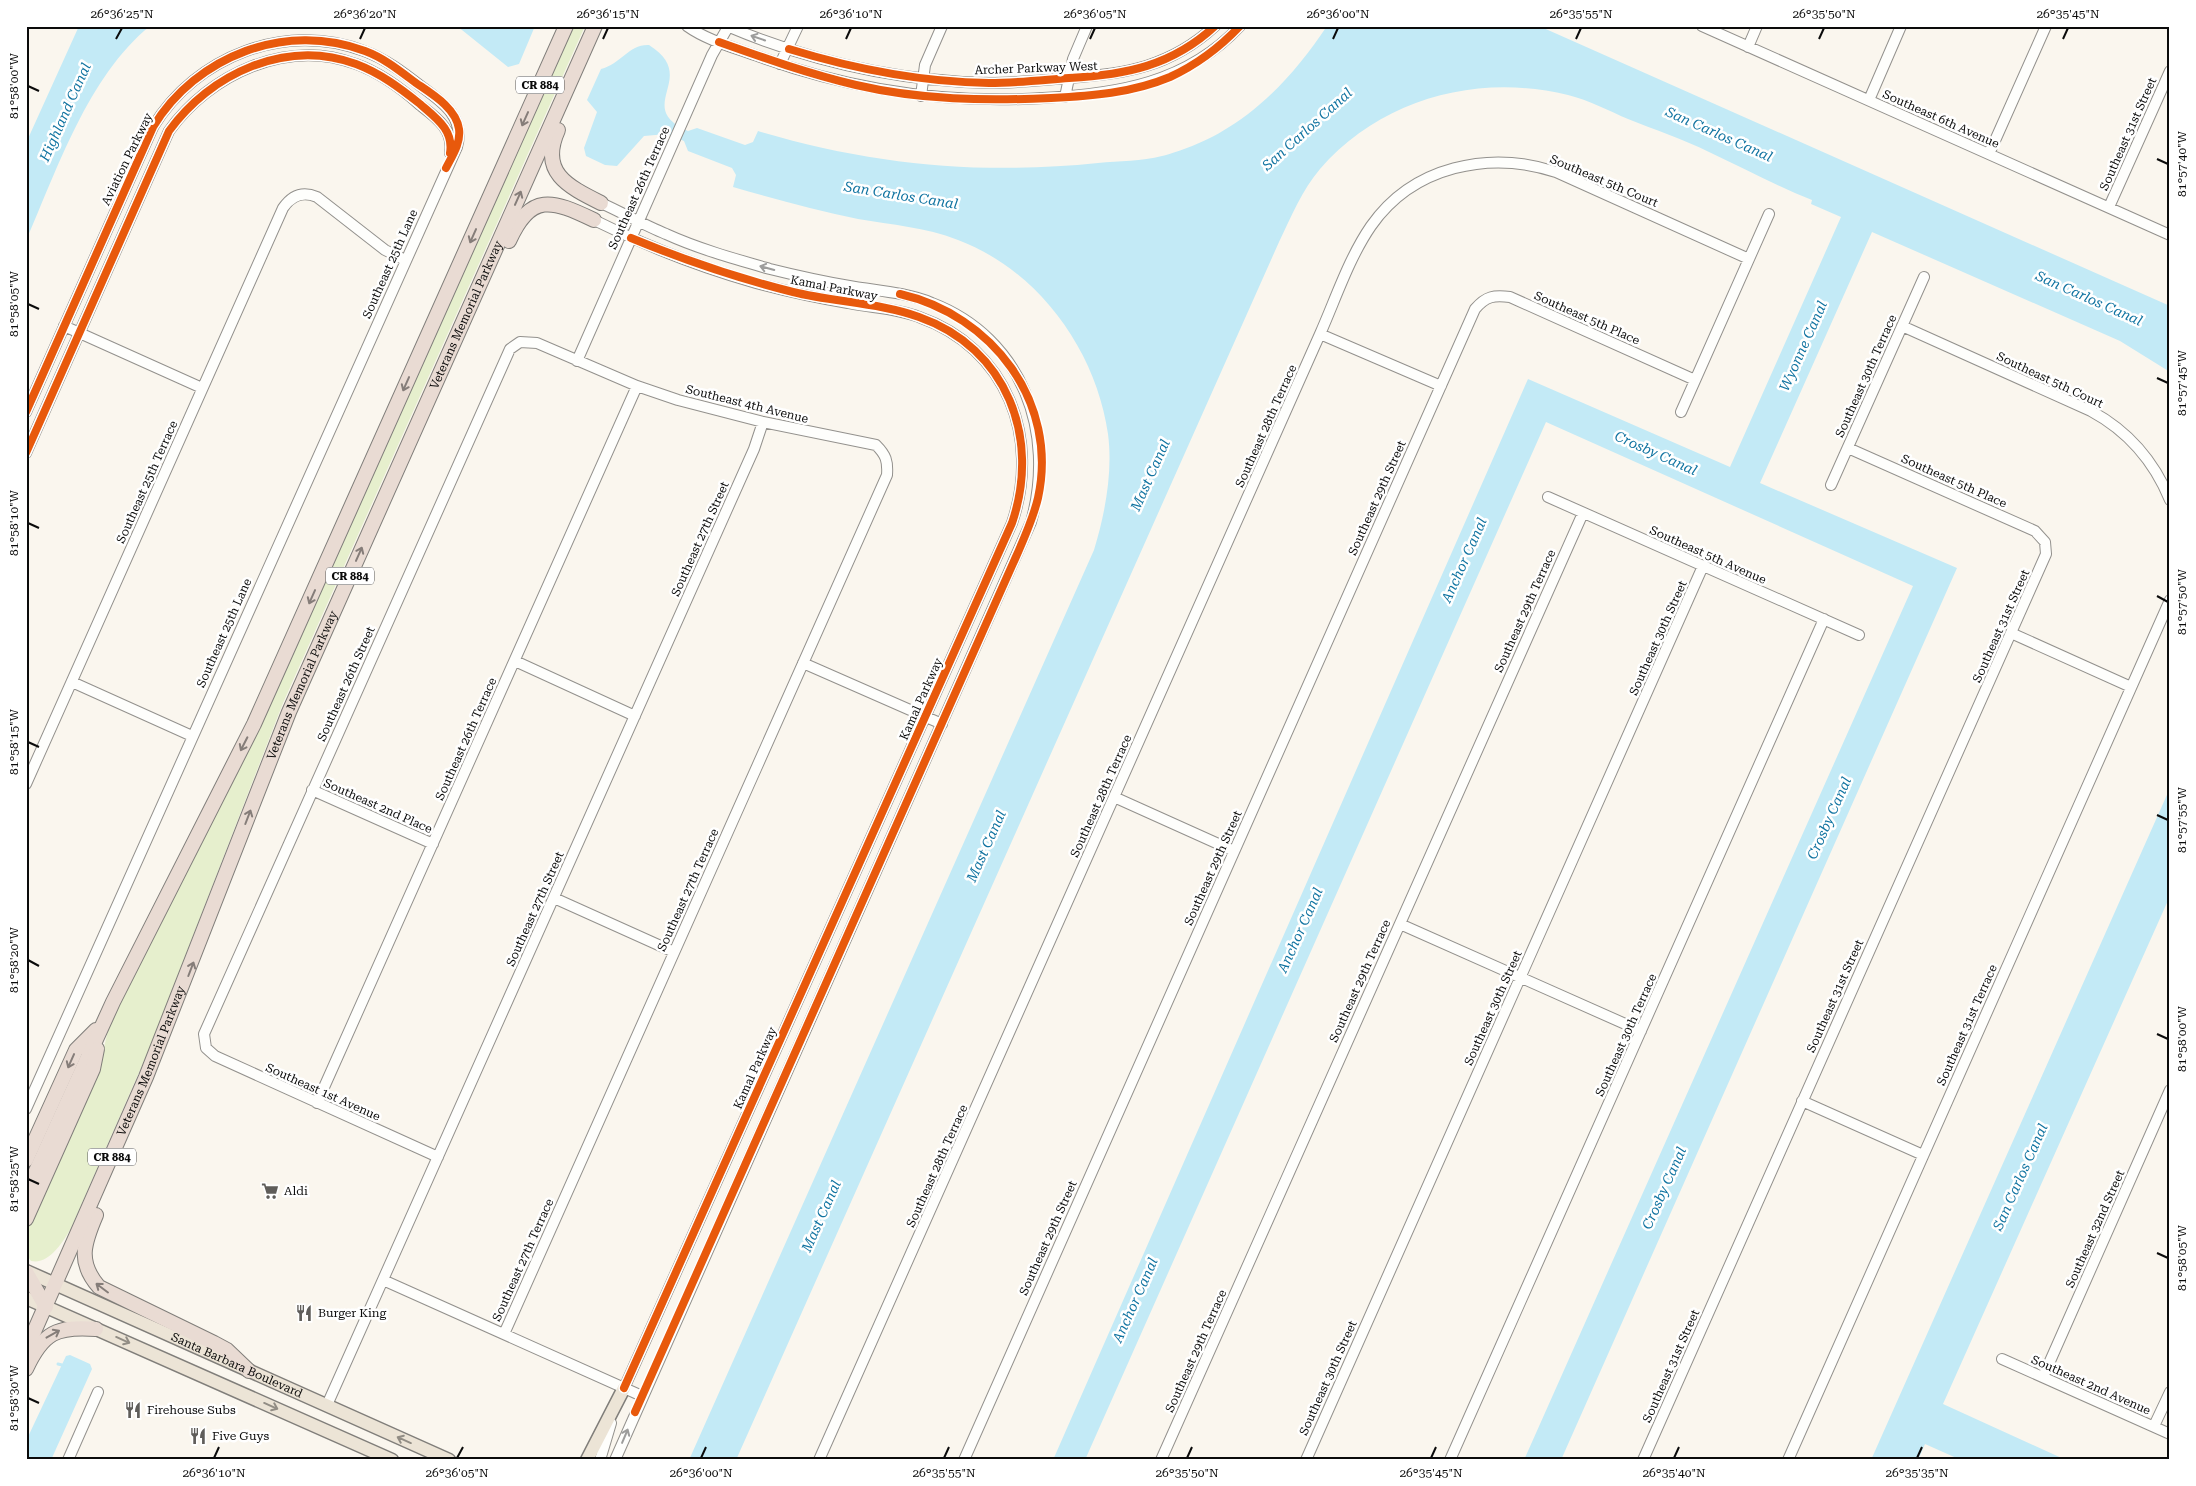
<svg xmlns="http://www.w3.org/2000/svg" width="2196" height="1486" font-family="'Roboto Serif',serif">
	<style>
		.green { fill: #e6efcd }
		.water { fill: #c3eaf6 }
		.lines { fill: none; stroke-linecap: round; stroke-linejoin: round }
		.stream { stroke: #c3eaf6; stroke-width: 3 }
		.minor-casing { stroke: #93918d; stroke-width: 12 }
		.major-casing { stroke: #807e7a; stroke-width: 15 }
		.highway-casing { stroke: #807e7a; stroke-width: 16 }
		.minor { stroke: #fefefc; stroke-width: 10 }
		.major { stroke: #ece4d6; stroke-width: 12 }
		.highway { stroke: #e9dbd3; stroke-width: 14 }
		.cycleway-casing { stroke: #fff; stroke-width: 11 }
		.cycleway { stroke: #e8590c; stroke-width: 8 }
		.oneway { stroke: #9d9d9c }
		.oneway2 { stroke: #857d79 }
		.oneway3 { stroke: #928d85 }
		.ticks { fill: none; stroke: #0b0b0b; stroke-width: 2 }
		.labels { text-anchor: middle; stroke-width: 5; stroke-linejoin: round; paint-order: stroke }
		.shield { fill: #fff; stroke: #545454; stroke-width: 1 }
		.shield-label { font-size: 11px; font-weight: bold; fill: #0b0b0b }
		.street-label { font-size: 12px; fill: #0b0b0b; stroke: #fff }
		.poi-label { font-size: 12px; fill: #0b0b0b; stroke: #fff; text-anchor: start }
		.water-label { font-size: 14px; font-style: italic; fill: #1174a1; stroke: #fff }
		.neatline { fill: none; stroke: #0b0b0b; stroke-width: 2 }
		.ticks-label { font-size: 12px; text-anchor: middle; fill: #0b0b0b }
	</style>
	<rect width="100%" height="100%" fill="#faf6ee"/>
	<!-- green -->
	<path class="green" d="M574 26H585L283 703 150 1047 71 1228C63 1242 49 1265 31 1261L26 1254 29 1224 98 1073 109 1026 263 721Z"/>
	<!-- water -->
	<path class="water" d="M79 26H150C88 76 57 170 26 241V143Z
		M457 26H535L519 64 508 67Z
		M1327 26H1539L2170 306V372L2120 341 1872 232 1760 483 1957 568 1561 1460H1524L1913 586 1546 422 1085 1460H1053L1528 379 1730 467 1841 217 1811 204 1812 200C1777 186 1743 168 1709 152 1683 139 1655 130 1628 119 1609 111 1589 100 1568 95 1478 73 1382 98 1320 169 1302 190 1291 217 1279 242L736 1460H689L1094 550C1105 514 1113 472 1108 434 1096 350 1038 270 958 240 925 227 892 225 858 219 816 210 775 199 733 187L736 175 732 168 688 151 684 141 667 134 644 136 617 166 605 165 586 156 584 148 597 112 587 100 601 69C621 64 629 44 649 45 701 78 632 106 688 131L697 128 745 145 753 142 758 131C872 165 980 175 1098 163 1119 161 1142 161 1162 156 1179 152 1206 141 1221 132 1265 107 1299 68 1327 26Z
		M2170 788V896L1943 1404 2066 1460H1961L1925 1444 1918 1460H1871Z
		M70 1355 90 1364 92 1369 51 1460H26V1441L66 1356Z"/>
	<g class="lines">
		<!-- stream -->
		<path class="stream" d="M58 1364 62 1365"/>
		<!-- minor casing -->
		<g class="minor-casing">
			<path id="minor" d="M687 26C708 41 736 48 760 57 852 90 945 104 1043 98 1117 94 1187 83 1240 26
				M727 26C809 61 899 81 989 83 1015 83 1042 80 1068 78 1126 74 1170 67 1215 26
				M1702 26 2170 235
				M1748 47 1757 26
				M780 64 798 26
				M921 96 925 65 942 26
				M1065 97 1073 59 1087 26
				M1869 100 1901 26
				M1989 154 2046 26
				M601 203C623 213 644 225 666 234 699 249 735 259 770 269 798 276 826 282 855 287 881 291 908 293 932 303 1023 338 1056 433 1031 522L615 1460
				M2109 207 2170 71
				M594 220C646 246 700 267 756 283 786 291 817 298 848 303 872 308 896 308 919 317 1007 348 1041 438 1012 523L621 1395
				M64 326 202 388
				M1902 326 2091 411C2128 431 2154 461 2170 500
				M1320 334 1441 386
				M577 361 712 55 728 27
				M26 412 153 127C196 56 286 21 364 51 386 59 404 73 422 87 444 103 465 118 457 147L26 1109
				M1681 412 1769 214
				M26 453 169 131C210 74 287 38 356 64 381 73 401 88 420 105 437 118 454 130 450 153
				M1831 485 1924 277
				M1548 497 1859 635
				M2011 633 2131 687
				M515 661 635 716
				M803 663 942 724
				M72 682 192 736
				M26 784 283 208C292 195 303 191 317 197L385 250 405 260
				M312 790 433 844
				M1114 797 1234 851
				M554 898 674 952
				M1400 924 1641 1031
				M1802 1101 1923 1155
				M317 1103 637 386
				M438 1157 215 1056 206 1048 204 1034 510 349 520 342 537 343 637 386 678 400 763 422 876 445C886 455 888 461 887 475L504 1334
				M383 1280 642 1396
				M2002 1359 2170 1434
				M2043 1377 2170 1090
				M327 1405 754 449 763 422
				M2154 1426 2170 1392
				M68 1460 98 1392
				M600 1460 611 1423
				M819 1460 1320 334C1336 298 1349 258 1371 226 1413 166 1489 150 1556 172L1749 259
				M964 1460 1475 309C1486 296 1494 295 1510 297L1695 380
				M1161 1460 1583 513
				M1306 1460 1703 566
				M1450 1460 1824 619
				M1643 1460 2046 554 2045 542 2035 531 1848 448
				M1788 1460 2170 600"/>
		</g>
		<!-- major casing -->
		<g class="major-casing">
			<g id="major">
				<path id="s1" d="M26 1271 449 1460"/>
				<path d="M26 1298 392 1460"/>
				<path d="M587 1460 624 1388"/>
			</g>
		</g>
		<!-- highway casing -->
		<g class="highway-casing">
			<g id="highway">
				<path d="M558 130C539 172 567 186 601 203"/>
				<path d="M509 241C531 192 552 200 594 220"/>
				<path d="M26 1160 76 1050 96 1030"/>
				<path d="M26 1193 113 1002 254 724 566 26"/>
				<path d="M96 1215C84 1243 77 1262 99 1287L214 1343 227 1350 249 1371"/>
				<path d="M26 1219 93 1069 97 1049"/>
				<path d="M26 1272 46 1307"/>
				<path id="s2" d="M26 1350 146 1077 289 712 595 26"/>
				<path d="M26 1369C43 1332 57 1326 96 1329"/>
			</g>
		</g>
		<!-- minor -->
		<use href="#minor" class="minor"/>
		<!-- major -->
		<use href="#major" class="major"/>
		<!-- highway -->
		<use href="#highway" class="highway"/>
		<!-- cycleway casing -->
		<g class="cycleway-casing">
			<path id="cycleway" d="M719 42C764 58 809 74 856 85 920 100 986 101 1051 98 1091 96 1132 93 1170 77 1196 65 1220 47 1240 26
				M789 49C854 69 921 82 989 83 1016 83 1042 80 1069 78 1125 75 1172 66 1215 26
				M26 412 153 127C196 56 286 21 365 51 384 58 400 71 416 83 432 94 456 108 459 129 461 143 452 156 446 168
				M26 453 169 131C210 74 286 38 356 64 380 73 400 88 420 104 436 118 454 130 450 153
				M624 1388 1012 523C1041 438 1007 348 919 317 881 303 833 302 793 292 737 278 684 260 631 238
				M635 1412 1015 559C1024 539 1033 519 1038 498 1059 402 992 315 900 294"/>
		</g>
		<!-- cycleway -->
		<use href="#cycleway" class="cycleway"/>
	</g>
	<!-- one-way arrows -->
	<defs><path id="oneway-shaft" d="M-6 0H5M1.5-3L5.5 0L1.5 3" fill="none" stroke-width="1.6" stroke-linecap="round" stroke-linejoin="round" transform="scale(1.25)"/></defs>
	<g class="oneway">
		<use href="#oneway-shaft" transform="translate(758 38) rotate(-161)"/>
		<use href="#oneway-shaft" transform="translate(767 268) rotate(-165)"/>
		<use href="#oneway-shaft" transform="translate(625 1436) rotate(-67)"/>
	</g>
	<g class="oneway2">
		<use href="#oneway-shaft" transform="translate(525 119) rotate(114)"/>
		<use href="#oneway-shaft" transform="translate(518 198) rotate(-66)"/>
		<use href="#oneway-shaft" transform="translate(473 236) rotate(114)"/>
		<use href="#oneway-shaft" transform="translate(406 384) rotate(114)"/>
		<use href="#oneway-shaft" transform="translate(359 554) rotate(-66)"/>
		<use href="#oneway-shaft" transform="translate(312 597) rotate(114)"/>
		<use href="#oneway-shaft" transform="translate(244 744) rotate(117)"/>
		<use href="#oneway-shaft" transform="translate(248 817) rotate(-69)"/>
		<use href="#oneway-shaft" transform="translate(191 969) rotate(-69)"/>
		<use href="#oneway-shaft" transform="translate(71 1061) rotate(114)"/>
		<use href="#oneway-shaft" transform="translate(102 1288) rotate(-143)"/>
		<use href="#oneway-shaft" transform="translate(53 1334) rotate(-29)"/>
	</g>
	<g class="oneway3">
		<use href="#oneway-shaft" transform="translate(123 1340) rotate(24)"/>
		<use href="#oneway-shaft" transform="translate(271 1406) rotate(24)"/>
		<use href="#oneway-shaft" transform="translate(404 1440) rotate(-156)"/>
	</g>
	<!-- ticks -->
	<path class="ticks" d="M116 39 122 28M360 39 365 28M603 39 608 28M846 39 851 28M1090 39 1095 28M1333 39 1338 28M1576 39 1581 28M1819 39 1824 28M2063 39 2068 28M28 86 39 91M2157 159 2168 164M28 304 39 309M2157 378 2168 383M28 523 39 528M2157 596 2168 602M28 742 39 747M2157 815 2168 820M28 960 39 966M2157 1034 2168 1039M28 1179 39 1184M2157 1253 2168 1258M28 1398 39 1403M214 1458 219 1447M457 1458 463 1447M701 1458 706 1447M944 1458 949 1447M1187 1458 1192 1447M1431 1458 1436 1447M1674 1458 1679 1447M1917 1458 1922 1447"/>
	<!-- icons -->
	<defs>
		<g id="supermarket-bare" transform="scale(1.35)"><path d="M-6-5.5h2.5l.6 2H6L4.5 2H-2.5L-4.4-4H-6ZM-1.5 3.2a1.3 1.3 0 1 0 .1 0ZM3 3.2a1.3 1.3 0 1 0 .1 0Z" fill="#5f5d5a" stroke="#fff" stroke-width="2.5" paint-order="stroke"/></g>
		<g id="restaurant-bare" transform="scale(1.35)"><path d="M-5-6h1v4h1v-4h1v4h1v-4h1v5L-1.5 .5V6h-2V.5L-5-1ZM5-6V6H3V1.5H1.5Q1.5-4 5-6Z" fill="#5f5d5a" stroke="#fff" stroke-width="2.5" paint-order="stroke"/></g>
	</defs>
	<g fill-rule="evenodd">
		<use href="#supermarket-bare" x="270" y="1191"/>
		<use href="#restaurant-bare" x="304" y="1313"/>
		<use href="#restaurant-bare" x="133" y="1410"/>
		<use href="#restaurant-bare" x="198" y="1436"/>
	</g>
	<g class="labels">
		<!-- shield labels -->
		<g class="shield">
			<rect x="516" y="76.5" width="48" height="17" rx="4"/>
			<rect x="326" y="567.5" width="48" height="17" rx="4"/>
			<rect x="88" y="1148.5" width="48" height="17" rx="4"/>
		</g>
		<g class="shield-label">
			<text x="540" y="89">CR 884</text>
			<text x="350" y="580">CR 884</text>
			<text x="112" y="1161">CR 884</text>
		</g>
		<!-- street labels -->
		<g class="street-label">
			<text transform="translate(1036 68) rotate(-2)" y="4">Archer Parkway West</text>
			<text transform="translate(1941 119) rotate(24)" y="4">Southeast 6th Avenue</text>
			<text transform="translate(2128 134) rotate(-66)" y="4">Southeast 31st Street</text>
			<text transform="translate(127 159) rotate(-64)" y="4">Aviation Parkway</text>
			<text transform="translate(1604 181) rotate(23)" y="4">Southeast 5th Court</text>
			<text transform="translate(639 188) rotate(-66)" y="4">Southeast 26th Terrace</text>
			<text transform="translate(390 264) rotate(-66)" y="4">Southeast 25th Lane</text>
			<text transform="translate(834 288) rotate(11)" y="4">Kamal Parkway</text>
			<text dy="4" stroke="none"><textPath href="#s2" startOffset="1125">Veterans Memorial Parkway</textPath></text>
			<text transform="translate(1587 318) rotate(24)" y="4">Southeast 5th Place</text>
			<text transform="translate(1866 376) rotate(-66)" y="4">Southeast 30th Terrace</text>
			<text transform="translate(2050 380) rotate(25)" y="4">Southeast 5th Court</text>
			<text transform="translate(747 404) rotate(14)" y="4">Southeast 4th Avenue</text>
			<text transform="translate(1266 426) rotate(-66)" y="4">Southeast 28th Terrace</text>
			<text transform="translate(1954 481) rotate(24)" y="4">Southeast 5th Place</text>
			<text transform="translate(147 482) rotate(-66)" y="4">Southeast 25th Terrace</text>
			<text transform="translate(1377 498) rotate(-66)" y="4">Southeast 29th Street</text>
			<text transform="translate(700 539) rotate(-66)" y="4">Southeast 27th Street</text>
			<text transform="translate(1708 555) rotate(24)" y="4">Southeast 5th Avenue</text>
			<text transform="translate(1525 611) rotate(-66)" y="4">Southeast 29th Terrace</text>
			<text transform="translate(2001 626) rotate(-66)" y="4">Southeast 31st Street</text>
			<text transform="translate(224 633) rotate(-66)" y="4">Southeast 25th Lane</text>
			<text transform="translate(1658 638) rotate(-66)" y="4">Southeast 30th Street</text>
			<text transform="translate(346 684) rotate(-66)" y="4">Southeast 26th Street</text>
			<text dy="4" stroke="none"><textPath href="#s2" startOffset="720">Veterans Memorial Parkway</textPath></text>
			<text transform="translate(921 699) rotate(-66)" y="4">Kamal Parkway</text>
			<text transform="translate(466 739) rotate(-66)" y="4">Southeast 26th Terrace</text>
			<text transform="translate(1101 796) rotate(-66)" y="4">Southeast 28th Terrace</text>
			<text transform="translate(378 806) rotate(24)" y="4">Southeast 2nd Place</text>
			<text transform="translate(1213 868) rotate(-66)" y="4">Southeast 29th Street</text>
			<text transform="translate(688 890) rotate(-66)" y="4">Southeast 27th Terrace</text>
			<text transform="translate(535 909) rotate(-66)" y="4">Southeast 27th Street</text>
			<text transform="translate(1360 981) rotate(-66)" y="4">Southeast 29th Terrace</text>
			<text transform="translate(1835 996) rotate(-66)" y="4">Southeast 31st Street</text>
			<text transform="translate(1493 1008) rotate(-66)" y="4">Southeast 30th Street</text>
			<text transform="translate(1967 1025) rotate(-66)" y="4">Southeast 31st Terrace</text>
			<text transform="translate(1626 1035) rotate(-66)" y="4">Southeast 30th Terrace</text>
			<text dy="4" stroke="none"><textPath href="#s2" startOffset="315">Veterans Memorial Parkway</textPath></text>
			<text transform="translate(755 1068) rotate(-66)" y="4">Kamal Parkway</text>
			<text transform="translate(323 1092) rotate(24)" y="4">Southeast 1st Avenue</text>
			<text transform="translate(937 1166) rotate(-66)" y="4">Southeast 28th Terrace</text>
			<text transform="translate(2095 1229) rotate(-66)" y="4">Southeast 32nd Street</text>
			<text transform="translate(1048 1238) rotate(-66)" y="4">Southeast 29th Street</text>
			<text transform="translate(523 1260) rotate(-66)" y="4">Southeast 27th Terrace</text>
			<text transform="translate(1196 1351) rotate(-66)" y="4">Southeast 29th Terrace</text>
			<text dy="4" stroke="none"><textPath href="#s1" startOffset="231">Santa Barbara Boulevard</textPath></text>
			<text transform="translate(1671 1366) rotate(-66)" y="4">Southeast 31st Street</text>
			<text transform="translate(1328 1378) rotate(-66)" y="4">Southeast 30th Street</text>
			<text transform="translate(2091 1385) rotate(24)" y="4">Southeast 2nd Avenue</text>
		</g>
		<!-- poi labels -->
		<g class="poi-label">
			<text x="284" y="1195">Aldi</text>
			<text x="318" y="1317">Burger King</text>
			<text x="147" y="1414">Firehouse Subs</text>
			<text x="212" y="1440">Five Guys</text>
		</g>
		<!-- water labels -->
		<g class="water-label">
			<text transform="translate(65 112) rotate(-66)" y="5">Highland Canal</text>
			<text transform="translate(1307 129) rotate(-42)" y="5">San Carlos Canal</text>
			<text transform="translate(1719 134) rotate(24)" y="5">San Carlos Canal</text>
			<text transform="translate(901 195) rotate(9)" y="5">San Carlos Canal</text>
			<text transform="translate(2089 298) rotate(24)" y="5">San Carlos Canal</text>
			<text transform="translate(1803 346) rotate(-66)" y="5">Wyonne Canal</text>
			<text transform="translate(1656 453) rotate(24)" y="5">Crosby Canal</text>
			<text transform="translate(1150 475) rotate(-66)" y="5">Mast Canal</text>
			<text transform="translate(1464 560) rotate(-66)" y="5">Anchor Canal</text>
			<text transform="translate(1829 818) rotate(-66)" y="5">Crosby Canal</text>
			<text transform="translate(986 846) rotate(-66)" y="5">Mast Canal</text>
			<text transform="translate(1300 930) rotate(-66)" y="5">Anchor Canal</text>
			<text transform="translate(2020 1177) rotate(-66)" y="5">San Carlos Canal</text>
			<text transform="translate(1664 1188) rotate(-66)" y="5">Crosby Canal</text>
			<text transform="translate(821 1216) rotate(-66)" y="5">Mast Canal</text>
			<text transform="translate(1135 1300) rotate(-66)" y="5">Anchor Canal</text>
		</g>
	</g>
	<!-- border -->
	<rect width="2196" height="1486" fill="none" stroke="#ffffff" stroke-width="55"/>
	<rect x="28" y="28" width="2140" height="1430" class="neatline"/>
	<g class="ticks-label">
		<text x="122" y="18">26°36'25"N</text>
		<text x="365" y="18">26°36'20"N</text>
		<text x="608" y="18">26°36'15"N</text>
		<text x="851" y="18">26°36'10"N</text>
		<text x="1095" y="18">26°36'05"N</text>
		<text x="1338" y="18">26°36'00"N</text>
		<text x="1581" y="18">26°35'55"N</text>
		<text x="1824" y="18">26°35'50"N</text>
		<text x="2068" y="18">26°35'45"N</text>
		<text transform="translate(14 86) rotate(-90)" y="4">81°58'00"W</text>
		<text transform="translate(2182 164) rotate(-90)" y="4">81°57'40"W</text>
		<text transform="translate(14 304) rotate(-90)" y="4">81°58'05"W</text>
		<text transform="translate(2182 383) rotate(-90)" y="4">81°57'45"W</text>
		<text transform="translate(14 523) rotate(-90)" y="4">81°58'10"W</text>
		<text transform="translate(2182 602) rotate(-90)" y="4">81°57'50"W</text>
		<text transform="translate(14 742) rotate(-90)" y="4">81°58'15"W</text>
		<text transform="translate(2182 820) rotate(-90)" y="4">81°57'55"W</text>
		<text transform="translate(14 960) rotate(-90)" y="4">81°58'20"W</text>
		<text transform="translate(2182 1039) rotate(-90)" y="4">81°58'00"W</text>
		<text transform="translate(14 1179) rotate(-90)" y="4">81°58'25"W</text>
		<text transform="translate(2182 1258) rotate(-90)" y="4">81°58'05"W</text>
		<text transform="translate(14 1398) rotate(-90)" y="4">81°58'30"W</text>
		<text x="214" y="1477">26°36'10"N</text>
		<text x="457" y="1477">26°36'05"N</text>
		<text x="701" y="1477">26°36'00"N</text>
		<text x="944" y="1477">26°35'55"N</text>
		<text x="1187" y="1477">26°35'50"N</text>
		<text x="1431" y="1477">26°35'45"N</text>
		<text x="1674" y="1477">26°35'40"N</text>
		<text x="1917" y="1477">26°35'35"N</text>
	</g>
</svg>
